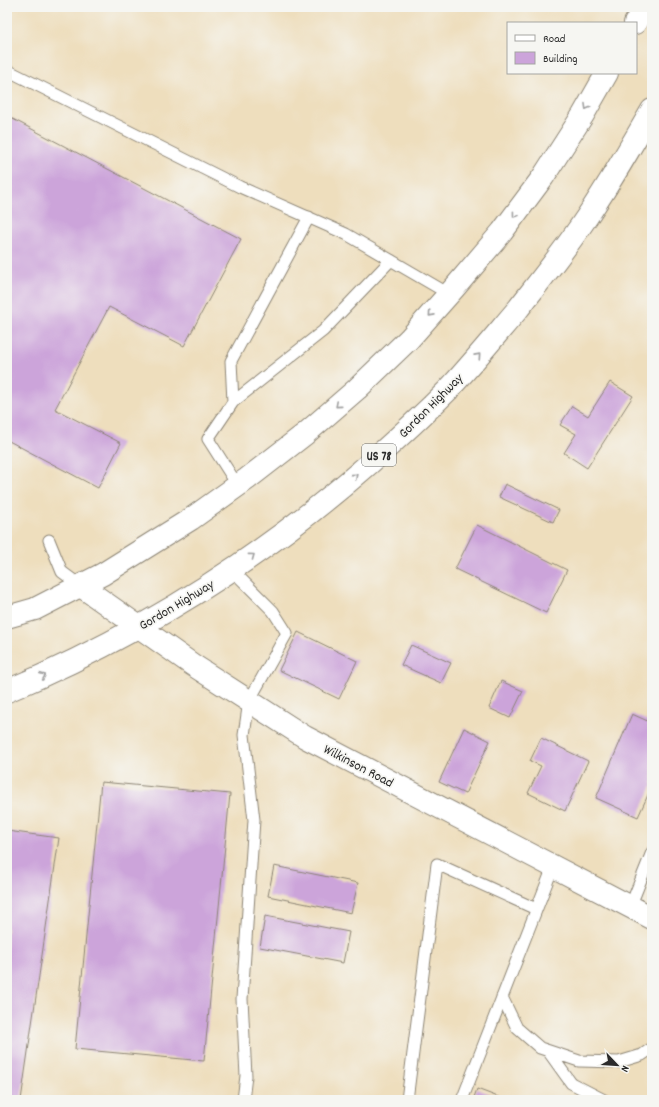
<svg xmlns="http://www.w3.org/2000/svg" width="659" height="1107" font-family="Dekko,sans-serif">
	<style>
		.building { fill: #cca4da }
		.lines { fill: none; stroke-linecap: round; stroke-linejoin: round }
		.lane-casing { stroke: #8c8474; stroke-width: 13 }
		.street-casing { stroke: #8c8474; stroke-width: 24 }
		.highway-casing { stroke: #8c8474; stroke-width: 24 }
		.lane { stroke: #fff; stroke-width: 11 }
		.street { stroke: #fff; stroke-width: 22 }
		.highway { stroke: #fff; stroke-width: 22 }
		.oneway { stroke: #a0a0a0 }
		.labels { text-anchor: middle; stroke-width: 3.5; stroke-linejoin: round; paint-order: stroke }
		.shield { fill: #f6f6f2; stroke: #686867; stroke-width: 1 }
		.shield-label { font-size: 13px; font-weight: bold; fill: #2b2b2b }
		.street-label { font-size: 14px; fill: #2b2b2b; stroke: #f6f6f2 }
	</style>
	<rect width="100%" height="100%" fill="#f6f6f2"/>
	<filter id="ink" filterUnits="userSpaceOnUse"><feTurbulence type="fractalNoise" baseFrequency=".025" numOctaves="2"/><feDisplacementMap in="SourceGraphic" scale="8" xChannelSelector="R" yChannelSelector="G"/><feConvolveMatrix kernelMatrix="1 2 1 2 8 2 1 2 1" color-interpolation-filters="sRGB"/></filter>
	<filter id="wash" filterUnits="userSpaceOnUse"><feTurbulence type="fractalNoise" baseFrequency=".012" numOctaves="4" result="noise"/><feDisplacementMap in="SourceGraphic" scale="16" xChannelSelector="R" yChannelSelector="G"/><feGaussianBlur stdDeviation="0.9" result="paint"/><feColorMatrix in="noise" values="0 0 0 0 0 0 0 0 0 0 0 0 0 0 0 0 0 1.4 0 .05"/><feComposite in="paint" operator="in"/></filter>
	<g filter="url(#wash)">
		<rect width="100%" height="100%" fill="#eedebd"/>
		<g id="blocks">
			<!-- building -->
			<path class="building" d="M7 116 241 239 184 346 109 307 55 409 121 443 98 488 7 440Z
				M610 382 633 396 587 468 564 453 576 434 560 425 572 406 588 416Z
				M505 484 559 510 553 522 499 497Z
				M477 525 567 570 546 613 455 569Z
				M298 632 357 661 339 699 279 670Z
				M411 645 451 663 441 683 401 665Z
				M501 681 523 691 510 718 489 708Z
				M632 714 652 723V786L638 817 596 798Z
				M464 728 490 741 465 794 439 782Z
				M541 738 588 761 565 811 528 793 541 766 530 761Z
				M101 782 230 794 204 1061 75 1049Z
				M7 831 59 838 21 1100H7Z
				M274 866 358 883 351 913 268 896Z
				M265 916 349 932 343 963 260 947Z
				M477 1089 506 1100H473Z"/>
		</g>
	</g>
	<g filter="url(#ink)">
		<use href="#blocks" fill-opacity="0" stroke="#8c8474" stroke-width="1"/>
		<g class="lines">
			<!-- lane casing -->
			<g class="lane-casing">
				<path id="lane" d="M7 70 240 187 346 234 449 294
					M233 402 323 331 391 260
					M238 486 208 439 233 402 231 361 309 217
					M49 540 62 572 81 586
					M232 570 273 611 287 633 249 701 244 735 254 820 242 999 246 1076 243 1100
					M630 907 652 852
					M502 997 517 1028 540 1048 579 1061 619 1062 642 1055 652 1048
					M548 1051 571 1083 604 1100
					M407 1100 437 864 536 909
					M462 1100 553 867"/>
			</g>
			<!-- street casing -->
			<g class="street-casing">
				<path id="street" d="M81 586 193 665 305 737 652 918"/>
			</g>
			<!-- highway casing -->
			<g class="highway-casing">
				<path id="highway" d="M635 23 645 7
					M7 617 35 609 103 574 191 519 247 479 305 434 357 389 409 339 456 286 502 232 543 177 583 115 607 73
					M7 691C140 635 262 558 370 463 397 439 423 415 448 390 472 364 495 336 518 309 539 282 560 256 580 227 606 190 629 150 652 110"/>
			</g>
			<!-- lane -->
			<use href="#lane" class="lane"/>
			<!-- street -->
			<use href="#street" class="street"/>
			<!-- highway -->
			<use href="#highway" class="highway"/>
		</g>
		<!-- one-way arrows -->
		<defs><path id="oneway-chevron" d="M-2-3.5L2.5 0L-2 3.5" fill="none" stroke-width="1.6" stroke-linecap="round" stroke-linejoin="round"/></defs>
		<g class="oneway">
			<use href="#oneway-chevron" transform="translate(587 107) rotate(120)"/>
			<use href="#oneway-chevron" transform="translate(515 215) rotate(127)"/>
			<use href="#oneway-chevron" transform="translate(431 314) rotate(132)"/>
			<use href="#oneway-chevron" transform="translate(478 356) rotate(-48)"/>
			<use href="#oneway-chevron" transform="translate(338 405) rotate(139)"/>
			<use href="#oneway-chevron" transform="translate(355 476) rotate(-41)"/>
			<use href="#oneway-chevron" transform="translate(252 556) rotate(-36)"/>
			<use href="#oneway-chevron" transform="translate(43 676) rotate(-23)"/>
		</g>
	</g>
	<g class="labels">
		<!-- shield labels -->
		<rect class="shield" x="362" y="444" width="34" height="22" rx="3"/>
		<g class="shield-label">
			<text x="379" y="460">US 78</text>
		</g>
		<!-- street labels -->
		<g class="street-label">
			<text transform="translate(430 405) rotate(-45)" y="5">Gordon Highway</text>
			<text transform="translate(176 604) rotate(-31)" y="5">Gordon Highway</text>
			<text transform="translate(359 765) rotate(28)" y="5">Wilkinson Road</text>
		</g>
	</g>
	<!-- margin -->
	<rect width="659" height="1107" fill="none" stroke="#f6f6f2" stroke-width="24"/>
	<!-- legend -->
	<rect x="507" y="22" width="130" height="52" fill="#f6f6f2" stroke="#a5a5a2"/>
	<rect x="515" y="35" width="20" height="6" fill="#ffffff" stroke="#a5a5a2"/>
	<text x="543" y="42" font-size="12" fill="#2b2b2b">Road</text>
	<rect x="515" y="52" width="20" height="12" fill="#cca4da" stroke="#a5a5a2"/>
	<text x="543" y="62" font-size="12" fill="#2b2b2b">Building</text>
	<!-- north arrow -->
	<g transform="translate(617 1065) rotate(115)" stroke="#f6f6f2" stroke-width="3" paint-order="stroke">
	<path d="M0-3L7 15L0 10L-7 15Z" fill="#2b2b2b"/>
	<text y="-6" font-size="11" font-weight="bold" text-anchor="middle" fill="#2b2b2b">N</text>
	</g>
</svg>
